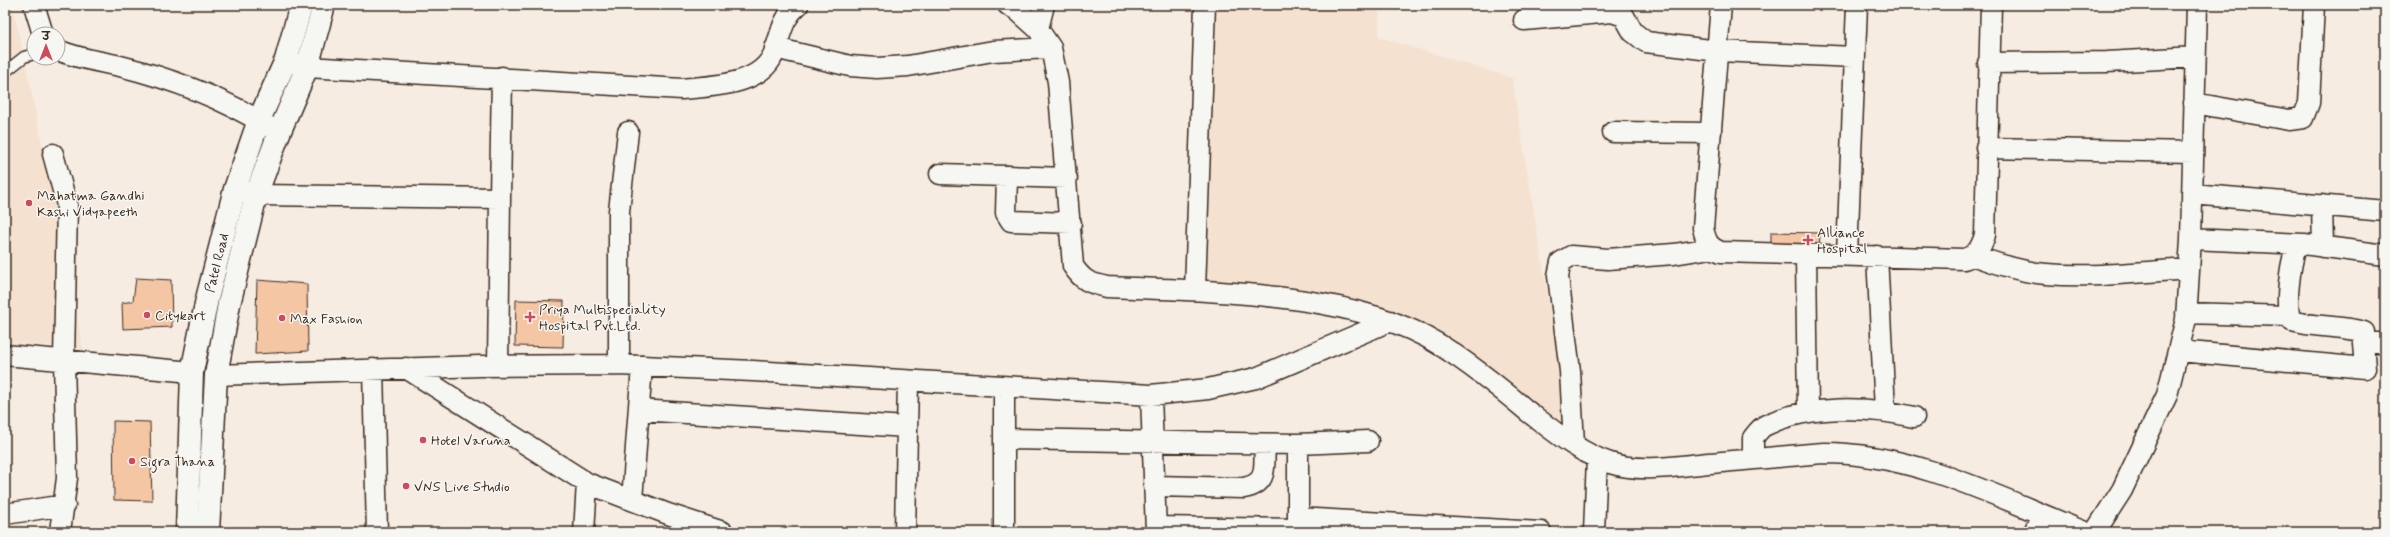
<svg xmlns="http://www.w3.org/2000/svg" width="2390" height="537" font-family="Mynerve,'Playpen Sans Deva',sans-serif">
	<style>
		.built { fill: #f5e1cf }
		.building { fill: #f4c6a4; stroke: #3b2a1e }
		.lines { fill: none; stroke-linecap: round; stroke-linejoin: round }
		.lane-casing { stroke: #3b2a1e; stroke-width: 13 }
		.street-casing { stroke: #3b2a1e; stroke-width: 23 }
		.secondary-casing { stroke: #3b2a1e; stroke-width: 25 }
		.lane { stroke: #f6f6f2; stroke-width: 10 }
		.street { stroke: #f6f6f2; stroke-width: 20 }
		.secondary { stroke: #f6f6f2; stroke-width: 22 }
		.poi-dot { fill: #d1495b; stroke: #f6f6f2; stroke-width: 1.5 }
		.labels { text-anchor: middle; stroke-width: 3; stroke-linejoin: round; paint-order: stroke }
		.poi-label { font-size: 14px; fill: #3b2a1e; stroke: #f6f6f2; text-anchor: start }
		.street-label { font-size: 14px; fill: #3b2a1e; stroke: #f6f6f2 }
	</style>
	<rect width="100%" height="100%" fill="#f6ece2"/>
	<filter id="ink" filterUnits="userSpaceOnUse"><feTurbulence type="fractalNoise" baseFrequency=".025" numOctaves="2"/><feDisplacementMap in="SourceGraphic" scale="8" xChannelSelector="R" yChannelSelector="G"/><feConvolveMatrix kernelMatrix="1 2 1 2 8 2 1 2 1" color-interpolation-filters="sRGB"/></filter>
	<g filter="url(#ink)">
		<!-- built -->
		<path class="built" d="M5 5H12L26 65 83 349 5 342Z
			M1217 5H1379V37L1512 78 1574 458 1498 401 1449 355 1384 329 1287 300 1202 295Z"/>
		<!-- building -->
		<path class="building" d="M1771 232 1820 233 1819 250H1771Z
			M136 278 171 280 172 327 123 329 122 303 133 301Z
			M257 280 307 284 308 351 255 354Z
			M516 300 564 301 563 347 515 346Z
			M113 421 150 422 152 501 114 500Z"/>
		<g class="lines">
			<!-- lane casing -->
			<g class="lane-casing">
				<path id="lane" d="M5 72 24 57 34 54"/>
			</g>
			<!-- street casing -->
			<g class="street-casing">
				<path id="street" d="M34 5 43 34
					M1008 5 1017 10 1038 29 1051 48 1058 82 1073 266C1083 281 1089 283 1107 287 1206 291 1355 291 1440 345 1470 364 1499 387 1526 410 1551 429 1579 453 1610 463 1641 473 1677 466 1709 463 1747 460 1785 456 1824 453 1916 453 2001 499 2085 532
					M1721 5 1703 228C1706 241 1708 247 1721 252L1964 259C1977 255 1981 248 1985 235L1991 5
					M1524 20 1612 12 1624 16 1633 32 1646 42 1718 51 1855 57
					M1038 29 1044 5
					M775 48 850 66 877 68 908 66 993 51 1051 48
					M58 50C78 59 99 61 120 66 177 80 230 101 279 133
					M291 62 307 67 682 89C712 86 761 86 774 53 781 35 782 18 798 5
					M1988 63 2107 62 2195 57
					M2194 103 2289 120 2303 118 2309 103 2314 5
					M1613 132 1711 133
					M1986 148 2193 152
					M53 154 67 205 64 361 67 478 60 532
					M940 174 1067 178
					M1007 176 1006 213 1011 221 1071 223
					M242 191 256 195 500 198 498 366
					M2192 194 2385 211
					M500 198 502 77
					M2322 205 2323 247
					M2191 239 2304 244
					M1806 254 1808 412
					M1847 255 1857 5
					M2385 255 2304 244 2296 248C2291 262 2283 309 2292 321 2315 328 2340 325 2364 332L2363 343H2385
					M1877 256 1885 410
					M1975 256C1997 264 2021 272 2046 274 2093 278 2142 272 2189 269
					M1195 290 1205 5
					M2186 313 2288 316
					M2179 351 2365 368 2363 343
					M5 355 192 372
					M619 365V211L628 132
					M406 368 587 483 668 514 723 532
					M373 369 377 532
					M216 375 480 366 619 365 753 371 1151 395 1208 389 1256 378 1390 321
					M1151 395 1156 532
					M639 410 907 427
					M1004 439 1298 444 1368 441
					M1298 444V530
					M1574 444 1570 371 1558 276 1561 262 1571 256 1608 259 1674 254 1711 248
					M1753 459V438C1756 434 1761 427 1766 425 1808 405 1869 406 1914 417
					M1154 486 1244 488C1270 483 1263 465 1265 444
					M632 500 642 366
					M5 514 65 505
					M1298 518 1541 532
					M1156 527 1298 529
					M584 532 587 483
					M905 532 908 381
					M1004 532V387
					M1594 532 1597 458
					M2034 532 2042 515
					M2095 532 2122 490 2167 395 2186 319 2191 239 2197 5"/>
			</g>
			<!-- secondary casing -->
			<g class="secondary-casing">
				<g id="secondary">
					<path id="s1" d="M187 532 192 372 207 299 235 189 259 120 286 60 301 5"/>
					<path d="M208 532 216 375 229 304 256 195 279 133 307 67 324 5"/>
				</g>
			</g>
			<!-- lane -->
			<use href="#lane" class="lane"/>
			<!-- street -->
			<use href="#street" class="street"/>
			<!-- secondary -->
			<use href="#secondary" class="secondary"/>
		</g>
	</g>
	<!-- markers -->
	<g class="poi-dot">
		<circle cx="29" cy="203" r="4"/>
		<path d="M1806 234h4v4h4v4h-4v4h-4v-4h-4v-4h4z"/>
		<circle cx="147" cy="315" r="4"/>
		<path d="M528 311h4v4h4v4h-4v4h-4v-4h-4v-4h4z"/>
		<circle cx="282" cy="318" r="4"/>
		<circle cx="423" cy="440" r="4"/>
		<circle cx="132" cy="461" r="4"/>
		<circle cx="406" cy="486" r="4"/>
	</g>
	<g class="labels">
		<!-- poi labels -->
		<g class="poi-label">
			<text x="37" y="200">Mahatma Gandhi<tspan x="37" dy="16">Kashi Vidyapeeth</tspan></text>
			<text x="1817" y="237">Alliance<tspan x="1817" dy="16">Hospital</tspan></text>
			<text x="539" y="314">Priya Multispeciality<tspan x="539" dy="16">Hospital Pvt.Ltd.</tspan></text>
			<text x="155" y="320">Citykart</text>
			<text x="290" y="323">Max Fashion</text>
			<text x="431" y="445">Hotel Varuna</text>
			<text x="140" y="466">Sigra Thana</text>
			<text x="414" y="491">VNS Live Studio</text>
		</g>
		<!-- street labels -->
		<g class="street-label">
			<text dy="5" stroke="none"><textPath href="#s1" startOffset="272">Patel Road</textPath></text>
		</g>
	</g>
	<!-- margin -->
	<rect width="2390" height="537" fill="none" stroke="#f6f6f2" stroke-width="20"/>
	<rect x="10" y="10" width="2370" height="517" fill="none" stroke="#3b2a1e" stroke-width="1.5" filter="url(#ink)"/>
	<!-- north arrow -->
	<g transform="translate(46 46)"><circle r="19" fill="#f6f6f2" stroke="#aba49d"/>
	<path d="M0-3L7 15L0 10L-7 15Z" fill="#d1495b"/>
	<text y="-6" font-size="11" font-weight="bold" text-anchor="middle" fill="#3b2a1e">उ</text>
	</g>
</svg>
